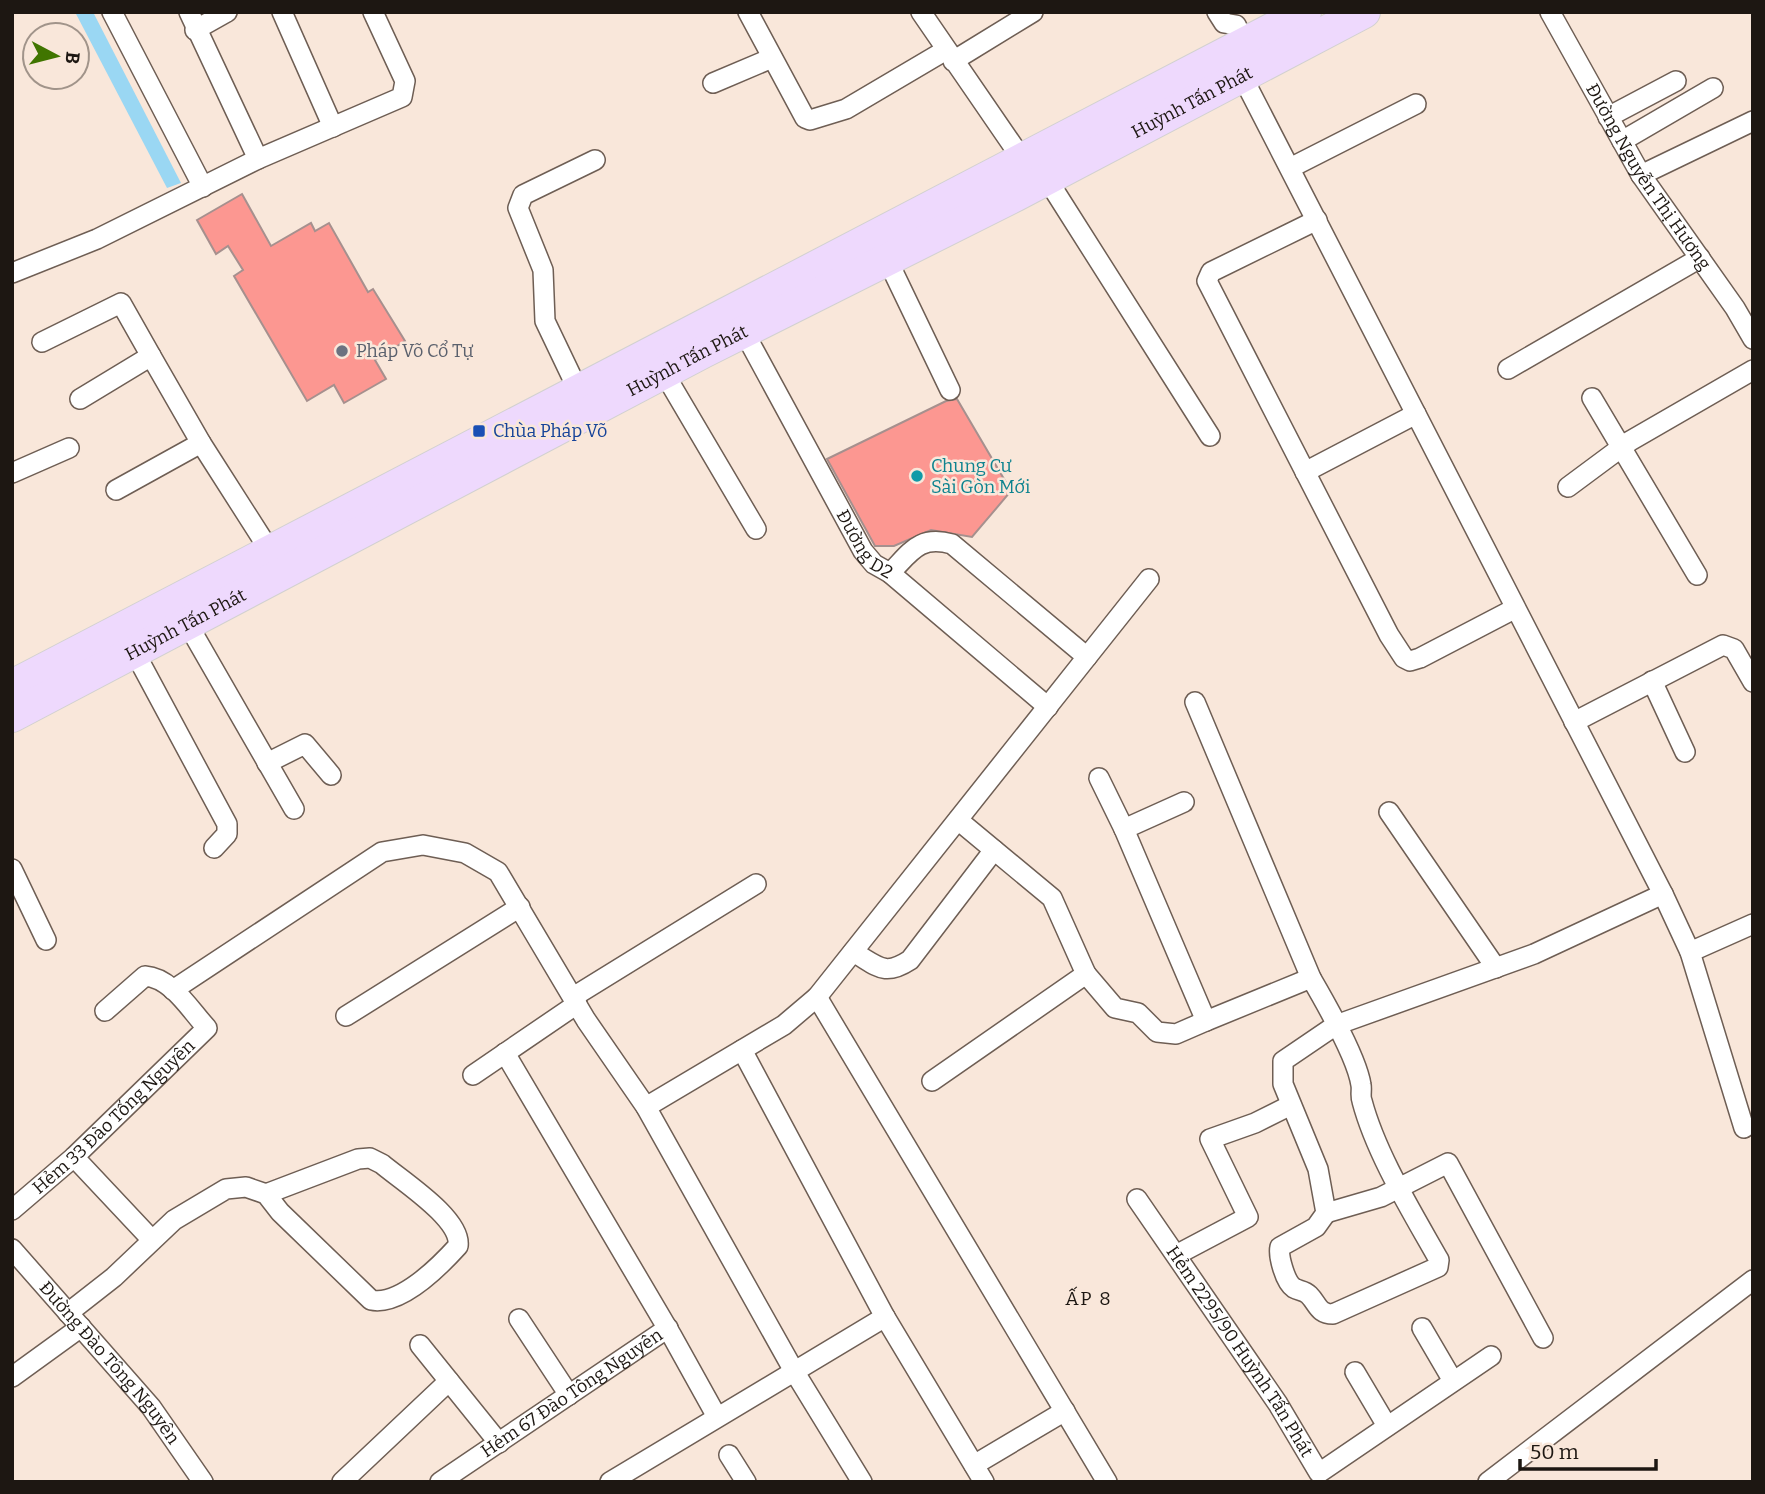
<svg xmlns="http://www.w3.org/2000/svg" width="1765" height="1494" font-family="Bitter,serif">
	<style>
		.water { fill: #9ad7f3 }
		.building { fill: #fc9791; stroke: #a6908e; stroke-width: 2 }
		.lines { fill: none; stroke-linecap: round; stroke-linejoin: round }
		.minor-casing { stroke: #6e5e54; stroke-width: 22 }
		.primary-casing { stroke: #d2d1d0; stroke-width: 34 }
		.minor { stroke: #fff; stroke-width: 19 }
		.primary { stroke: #eed9fd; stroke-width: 32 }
		.worship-dot { fill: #6b7280; stroke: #f9e7da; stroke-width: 2.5 }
		.transit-dot { fill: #1a4fb4; stroke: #f9e7da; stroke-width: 2.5 }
		.culture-dot { fill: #0f9aa8; stroke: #f9e7da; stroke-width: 2.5 }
		.labels { text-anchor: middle; stroke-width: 5; stroke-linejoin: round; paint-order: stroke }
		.street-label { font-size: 18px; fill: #1d1712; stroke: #f9e7da }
		.worship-label { font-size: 18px; fill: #5b616d; stroke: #f9e7da; text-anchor: start }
		.transit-label { font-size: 18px; fill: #164399; stroke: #f9e7da; text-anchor: start }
		.culture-label { font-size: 18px; fill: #0d838f; stroke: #f9e7da; text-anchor: start }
		.neighbourhood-label { font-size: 19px; letter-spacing: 2px; fill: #1d1712; stroke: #f9e7da }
	</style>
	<rect width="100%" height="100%" fill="#f9e7da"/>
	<!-- water -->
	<path class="water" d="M75 12H93L181 183 167 188Z"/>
	<!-- building -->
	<path class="building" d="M242 194 271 246 311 223 315 231 329 223 368 292 373 289 405 341 375 360 386 379 344 403 334 385 307 401 234 276 243 270 228 246 216 254 197 220Z
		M957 399 1011 491 972 537 931 530 894 546H875L827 459 946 401Z"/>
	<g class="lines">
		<!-- minor casing -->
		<g class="minor-casing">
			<g id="minor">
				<path d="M112 12 203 187"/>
				<path d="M189 12 258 159"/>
				<path d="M282 12 333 127"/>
				<path d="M748 12 805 118 810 120 846 109 946 50"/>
				<path d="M921 12 1022 159"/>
				<path d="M1217 12 1224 23 1236 25 1245 43"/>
				<path id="s1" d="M1550 12 1641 175 1735 308 1753 339"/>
				<path d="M195 30 227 12"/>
				<path d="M953 61 1033 12"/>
				<path d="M1242 76 1663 894 1690 952 1744 1128"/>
				<path d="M713 83 772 58"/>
				<path d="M1608 117 1676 81"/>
				<path d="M1622 141 1713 88"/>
				<path d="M1290 168 1416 104"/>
				<path d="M1641 175 1753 121"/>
				<path d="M1047 179 1210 436"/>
				<path d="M1317 220 1211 272 1207 281 1389 635 1404 658 1410 661 1420 658 1514 609"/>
				<path d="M887 259 950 390"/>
				<path d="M12 273 97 239 258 159 402 97 405 81 373 12"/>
				<path id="s2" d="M744 332 863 551 874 564 890 573 1048 707"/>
				<path d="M42 342 121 303 151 356"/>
				<path d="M1508 369 1700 258"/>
				<path d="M664 373 756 529"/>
				<path d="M578 390 545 321 543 270 518 208 523 195 595 160"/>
				<path d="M1592 398 1697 575"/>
				<path d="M80 399 151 356 201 443 270 551"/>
				<path d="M1305 472 1416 414"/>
				<path d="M12 473 69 448"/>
				<path d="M1568 487 1630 441 1753 370"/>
				<path d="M116 490 201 443"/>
				<path d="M187 623 294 809"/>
				<path d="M134 651 227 824V834L214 848"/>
				<path d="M1087 657 1149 579"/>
				<path d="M1652 681 1685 752"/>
				<path d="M1195 702 1311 978C1325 1002 1357 1058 1361 1085 1362 1090 1360 1096 1362 1101 1376 1154 1412 1212 1439 1260L1438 1267 1333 1314C1318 1314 1318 1304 1309 1295 1304 1290 1299 1291 1294 1288 1285 1282 1278 1256 1280 1247L1316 1227 1326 1213 1318 1169 1283 1084V1061L1336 1025 1534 954 1663 894"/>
				<path d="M1574 722 1723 645 1734 649 1753 682"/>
				<path d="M267 763 305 744 331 775"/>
				<path d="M1099 778 1124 829"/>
				<path d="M1184 802 1124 829 1206 1021 1311 978"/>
				<path d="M1389 812 1496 968"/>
				<path d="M12 869 46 940"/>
				<path d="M853 952C878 966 884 977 910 960L994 850"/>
				<path d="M1690 952 1753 924"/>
				<path d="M1086 974 1115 1008 1138 1013 1157 1032 1176 1034 1206 1021"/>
				<path d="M173 990 382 852 423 845 465 853 498 872 586 1020 646 1107 794 1371 862 1482"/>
				<path d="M573 997 756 884"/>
				<path d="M817 997 1107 1482"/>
				<path d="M346 1016 520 907"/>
				<path d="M742 1050 885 1317 984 1482"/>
				<path d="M505 1053 672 1336 717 1417"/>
				<path d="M473 1075 577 1004"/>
				<path d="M932 1081 1086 974 1052 898 958 820"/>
				<path d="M646 1107 784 1025 817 997 1087 657 952 544C919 535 911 552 890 573"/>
				<path d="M74 1157 152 1240"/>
				<path id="s3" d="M1137 1199 1278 1404 1319 1473 1491 1356"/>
				<path id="s4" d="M12 1210 74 1157 207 1028C190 1010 172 978 145 976L105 1011"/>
				<path d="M1326 1213 1381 1197 1448 1163 1543 1338"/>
				<path id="s5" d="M12 1249 151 1407 203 1482"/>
				<path d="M1178 1254 1248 1217 1210 1139 1255 1123 1291 1105"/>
				<path d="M68 1313 114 1277 174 1220 226 1189 246 1187 266 1194 280 1212 371 1300C400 1306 439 1267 458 1246 462 1219 402 1181 382 1164L370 1158 358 1159 266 1194"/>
				<path d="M519 1319 569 1395"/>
				<path d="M1422 1328 1453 1381"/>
				<path d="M420 1345 499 1443"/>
				<path d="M1355 1372 1387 1426"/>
				<path d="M12 1377 81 1327"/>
				<path d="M729 1455 746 1482"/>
				<path d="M974 1465 1065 1411"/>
				<path d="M342 1482 449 1381"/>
				<path id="s6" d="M440 1482 668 1328"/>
				<path d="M610 1482 885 1317"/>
				<path d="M1488 1482 1753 1280"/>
			</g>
		</g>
		<!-- primary casing -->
		<g class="primary-casing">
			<g id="primary">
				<path d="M12 686 1305 12"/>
				<path id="s7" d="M12 716 703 352 1016 195 1364 12"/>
			</g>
		</g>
		<!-- minor -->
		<use href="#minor" class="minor"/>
		<!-- primary -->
		<use href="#primary" class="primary"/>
	</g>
	<!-- markers -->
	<circle class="worship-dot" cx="342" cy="351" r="7"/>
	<rect class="transit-dot" x="472" y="424" width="14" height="14" rx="3.5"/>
	<circle class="culture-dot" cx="917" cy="476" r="7"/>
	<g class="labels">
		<!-- street labels -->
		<g class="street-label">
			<text dy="6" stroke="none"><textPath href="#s7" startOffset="1330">Huỳnh Tấn Phát</textPath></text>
			<text dy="6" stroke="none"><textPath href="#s1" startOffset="192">Đường Nguyễn Thị Hương</textPath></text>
			<text dy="6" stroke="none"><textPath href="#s7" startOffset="763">Huỳnh Tấn Phát</textPath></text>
			<text dy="6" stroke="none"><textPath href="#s2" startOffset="245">Đường D2</textPath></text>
			<text dy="6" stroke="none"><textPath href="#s7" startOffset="196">Huỳnh Tấn Phát</textPath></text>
			<text dy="6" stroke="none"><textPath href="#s4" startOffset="138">Hẻm 33 Đào Tống Nguyên</textPath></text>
			<text dy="6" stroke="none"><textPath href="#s3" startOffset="184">Hẻm 2295/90 Huỳnh Tấn Phát</textPath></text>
			<text dy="6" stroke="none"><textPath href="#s5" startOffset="150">Đường Đào Tông Nguyên</textPath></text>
			<text dy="6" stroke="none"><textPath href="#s6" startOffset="159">Hẻm 67 Đào Tông Nguyên</textPath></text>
		</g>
		<!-- worship labels -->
		<g class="worship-label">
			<text x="356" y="357">Pháp Võ Cổ Tự</text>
		</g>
		<!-- transit labels -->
		<g class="transit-label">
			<text x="493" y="437">Chùa Pháp Võ</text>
		</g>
		<!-- culture labels -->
		<g class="culture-label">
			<text x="931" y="472">Chung Cư<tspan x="931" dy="21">Sài Gòn Mới</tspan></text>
		</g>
		<!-- neighbourhood labels -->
		<g class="neighbourhood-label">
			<text x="1089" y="1305">ẤP 8</text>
		</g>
	</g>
	<!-- border -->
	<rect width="1765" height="1494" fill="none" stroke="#1d1712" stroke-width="28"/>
	<!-- north arrow -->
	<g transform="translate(56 56) rotate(97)"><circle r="33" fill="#f9e7da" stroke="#a1948a" stroke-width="2"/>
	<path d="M0-5L12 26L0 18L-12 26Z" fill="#407500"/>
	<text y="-10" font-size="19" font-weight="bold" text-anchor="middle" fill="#1d1712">B</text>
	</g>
	<!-- scale -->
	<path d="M1520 1459v10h136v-10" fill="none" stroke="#1d1712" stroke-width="3.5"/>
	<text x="1530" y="1459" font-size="21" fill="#1d1712" stroke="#f9e7da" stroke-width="5" paint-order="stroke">50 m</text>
</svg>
